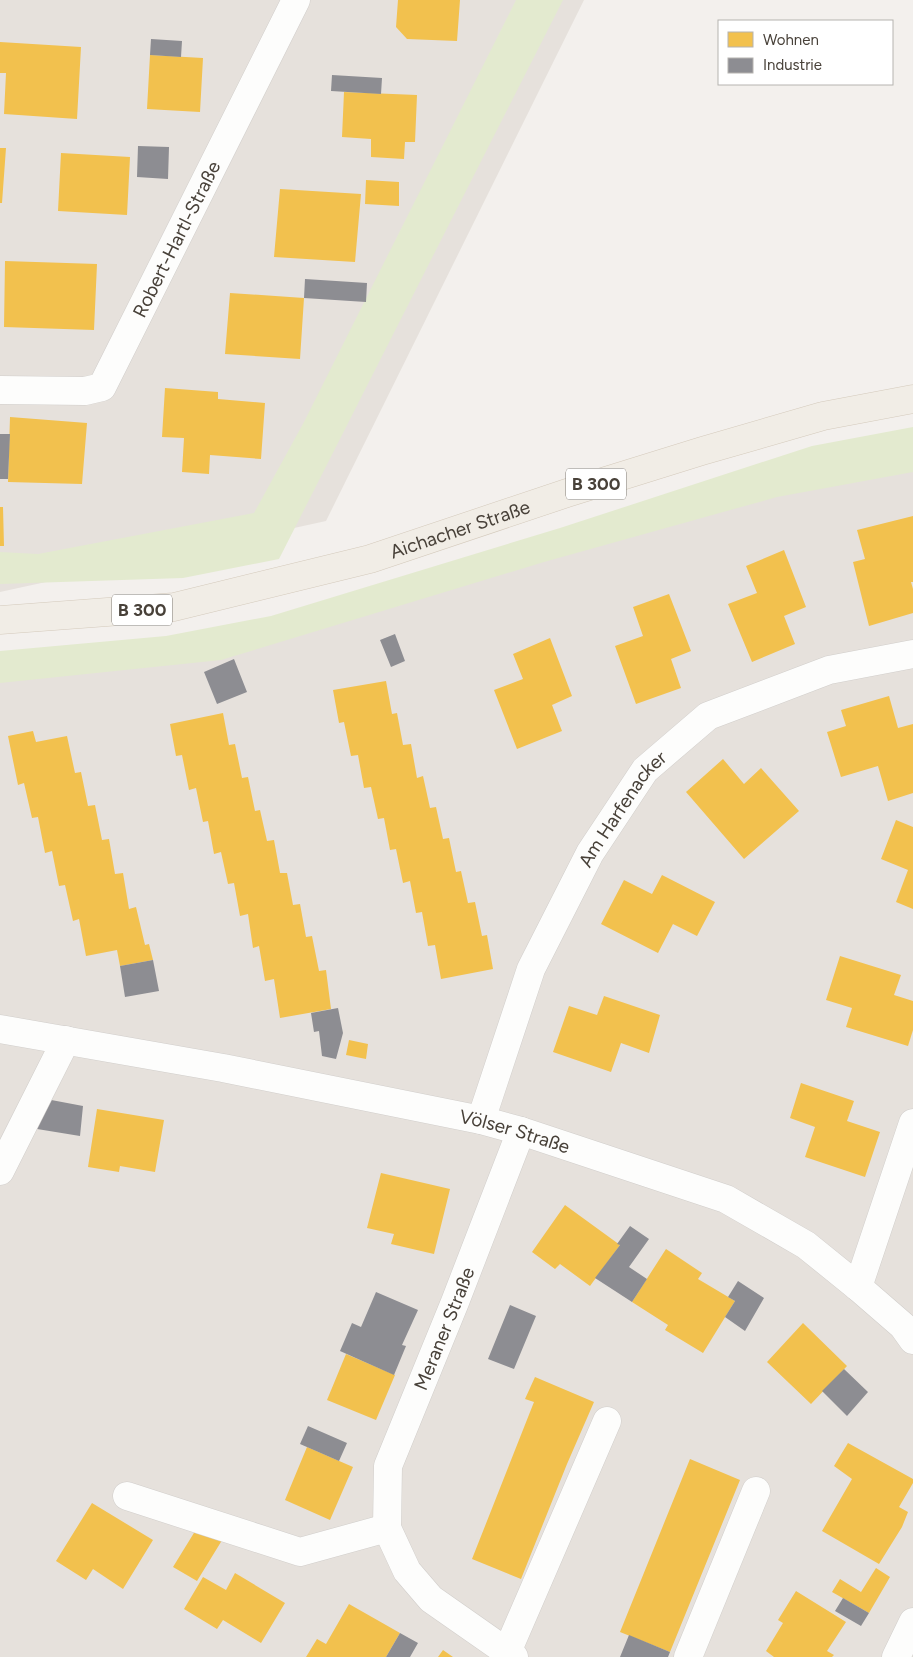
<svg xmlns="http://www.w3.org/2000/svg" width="913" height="1657" font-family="Figtree,sans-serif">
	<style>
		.residential { fill: #e6e1dc }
		.green { fill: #e3eacf }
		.homes { fill: #f2c14e }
		.industry { fill: #8d8d92 }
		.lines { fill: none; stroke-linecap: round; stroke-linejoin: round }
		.minor-casing { stroke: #d1cecb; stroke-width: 29 }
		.major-casing { stroke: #d4cabc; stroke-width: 29 }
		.minor { stroke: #fdfdfc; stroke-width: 28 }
		.major { stroke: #f1ede6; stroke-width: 28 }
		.labels { text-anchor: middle; stroke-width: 5; stroke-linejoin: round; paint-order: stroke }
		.shield { fill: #fff; stroke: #7f7a74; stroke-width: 1 }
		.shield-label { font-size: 18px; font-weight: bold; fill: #484139 }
		.street-label { font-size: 19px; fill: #484139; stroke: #fff }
	</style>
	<rect width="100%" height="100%" fill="#f3f0ed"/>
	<!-- residential -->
	<path class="residential" d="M0 0H584L326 521 0 592Z
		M913 438V1657H0V662L315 616Z"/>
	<!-- green -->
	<path class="green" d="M516 0H563L279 559 183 578 0 584V552L38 554 254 513 304 422Z
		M913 427V472L777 497 544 562 221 660 0 683V651L166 636 271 616 560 528 812 446Z"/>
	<!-- homes -->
	<path class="homes" d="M398 0H460L457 41 407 39 396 27Z
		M0 42 81 47 77 119 4 114 6 73H0Z
		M150 55 203 58 200 112 147 109Z
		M344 92 417 95 415 142H405L404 159 371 157V139L342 137Z
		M0 148H6L2 203H0Z
		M61 153 130 157 127 215 58 211Z
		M366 180 399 182V206L365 204Z
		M280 189 361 194 355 262 274 257Z
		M5 261 97 264 94 330 4 327Z
		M230 293 304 298 300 359 225 354Z
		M165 388 218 392V399L265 403 261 459 210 455 209 474 182 472 184 438 162 437Z
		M10 417 87 423 82 484 8 482Z
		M0 507H3L4 546H0Z
		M913 516V582H911L913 589V613L869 626 853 562 865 559 857 530Z
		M784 550 806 607 784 616 795 644 752 662 728 604 757 593 746 566Z
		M669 594 691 651 671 659 681 688 636 704 615 646 643 636 633 607Z
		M550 638 572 696 552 705 562 731 517 749 494 690 523 679 513 654Z
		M386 681 392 714 397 713 403 745 411 744 417 778 423 776 430 808 436 807 443 839 449 838 456 872 461 871 468 903 475 902 482 936 487 935 493 969 441 979 435 945 428 946 422 912 416 913 410 881 403 883 396 849 390 850 384 818 378 819 371 787 364 788 358 755 351 756 344 722 339 723 333 690Z
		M889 696 898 728 913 724V793L888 801 878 766 841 777 827 732 846 726 841 710Z
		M223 713 229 745 235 744 242 778 248 777 255 811 260 810 267 841 274 840 280 873H287L293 905 300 904 306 937 312 936 319 971 326 970 331 1009 280 1018 274 979 265 981 259 946 253 948 248 914 240 916 234 883 228 884 221 852 214 854 208 821 203 822 196 788 189 790 182 755 176 756 170 724Z
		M33 731 36 742 67 736 75 773 81 772 88 806 95 805 102 840 109 839 115 874 123 873 129 909 136 907 145 945 149 944 153 960 120 966 117 950 86 956 79 919 73 921 65 885 59 886 52 851 45 853 38 817 32 818 24 783 18 785 8 736Z
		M723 759 744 784 761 768 799 811 744 859 686 792Z
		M896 820 913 827V909L896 902 908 870 881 859Z
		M662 875 715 902 697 936 673 924 658 953 601 924 624 880 652 894Z
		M840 956 901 975 894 995 913 1001V1030L908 1046 846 1027 852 1008 826 1000Z
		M604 996 660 1015 649 1053 621 1043 611 1072 553 1052 569 1006 597 1015Z
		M349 1040 368 1044 366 1059 346 1055Z
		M801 1083 854 1101 847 1121 880 1132 865 1177 805 1157 815 1127 790 1118Z
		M97 1109 164 1120 155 1172 120 1166 119 1172 88 1167Z
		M381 1173 450 1189 434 1254 391 1244 394 1234 367 1228Z
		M565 1205 620 1245 590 1286 560 1264 555 1269 532 1252Z
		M666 1249 702 1273 698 1279 735 1301 703 1353 665 1330 668 1325 632 1302Z
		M803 1323 847 1366 811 1404 767 1362Z
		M346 1354 395 1375 376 1420 327 1400Z
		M535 1377 594 1402 567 1464 521 1579 472 1559 534 1402 525 1399Z
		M848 1443 913 1479V1483L899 1507 908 1512 902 1527 879 1564 822 1531 852 1479 834 1466Z
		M307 1447 353 1467 330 1520 285 1500Z
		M690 1459 740 1480 670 1652 620 1632Z
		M92 1503 153 1540 123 1589 93 1569 86 1580 56 1561Z
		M197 1528 224 1537 197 1581 173 1567Z
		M876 1568 890 1577 869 1613 832 1592 840 1579 861 1592Z
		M235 1573 285 1603 261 1643 223 1620 217 1629 184 1609 203 1577 226 1590Z
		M796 1591 846 1622 827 1651 834 1655 832 1657H774L766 1651 783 1623 778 1620Z
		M349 1604 400 1633 386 1657H306L317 1639 326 1644Z
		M443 1650 453 1657H438Z"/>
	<!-- industry -->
	<path class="industry" d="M151 39 182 41 181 57 150 55Z
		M332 75 382 78 381 94 331 91Z
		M138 146 169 147 168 179 137 177Z
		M305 279 367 283 366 302 304 298Z
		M0 434H10L8 479H0Z
		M395 634 405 661 391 667 380 640Z
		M234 659 247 692 217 704 204 672Z
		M153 960 159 991 125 997 120 966Z
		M338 1008 343 1033 336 1059 322 1056 319 1031 314 1032 311 1013Z
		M46 1099 83 1106 80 1136 31 1128Z
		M630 1226 649 1239 629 1267 647 1279 632 1302 595 1278 620 1245 617 1244Z
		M738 1281 764 1298 745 1331 725 1317 735 1301 728 1297Z
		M376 1292 418 1310 402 1345 406 1346 394 1375 340 1351 352 1323 361 1327Z
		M510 1305 536 1316 514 1369 488 1359Z
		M844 1369 868 1392 847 1416 822 1391Z
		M308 1426 347 1443 339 1461 300 1444Z
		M843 1598 869 1613 861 1626 835 1611Z
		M400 1633 418 1643 410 1657H386Z
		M629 1635 670 1652 668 1657H620Z"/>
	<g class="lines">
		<!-- minor casing -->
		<g class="minor-casing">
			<g id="minor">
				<path id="s1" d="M0 390 85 391 102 387 296 0"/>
				<path id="s2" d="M0 1029 223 1068 481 1120 521 1131 726 1199 806 1245 858 1287 903 1326 913 1340"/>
				<path id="s3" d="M481 1120 531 969 590 853 645 770 708 716 829 670 913 654"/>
				<path d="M0 1171 66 1040"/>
				<path d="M858 1287 913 1123"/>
				<path d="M127 1496 300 1552 387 1528"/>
				<path d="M507 1652 607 1421"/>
				<path id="s4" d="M514 1657 431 1599 407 1571 387 1528 388 1466 455 1302 521 1131"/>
				<path d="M688 1657 756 1491"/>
				<path d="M896 1657 913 1622"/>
			</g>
		</g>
		<!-- major casing -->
		<g class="major-casing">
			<g id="major">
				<path id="s5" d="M0 620 174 607 370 559 567 493 702 451 823 416 913 399"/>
			</g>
		</g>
		<!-- minor -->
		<use href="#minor" class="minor"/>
		<!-- major -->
		<use href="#major" class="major"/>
	</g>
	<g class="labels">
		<!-- shield labels -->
		<g class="shield">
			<rect x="566" y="468.5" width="60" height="31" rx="4"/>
			<rect x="112" y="594.5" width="60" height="31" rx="4"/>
		</g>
		<g class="shield-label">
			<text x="596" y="490">B 300</text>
			<text x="142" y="616">B 300</text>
		</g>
		<!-- street labels -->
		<g class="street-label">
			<text dy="7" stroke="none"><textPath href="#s1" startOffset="268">Robert-Hartl-Straße</textPath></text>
			<text dy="7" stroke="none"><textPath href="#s5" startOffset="471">Aichacher Straße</textPath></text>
			<text dy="7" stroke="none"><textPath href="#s3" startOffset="344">Am Harfenacker</textPath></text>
			<text dy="7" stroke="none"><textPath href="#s2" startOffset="525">Völser Straße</textPath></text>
			<text dy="7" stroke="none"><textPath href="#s4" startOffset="396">Meraner Straße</textPath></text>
		</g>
	</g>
	<!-- legend -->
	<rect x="718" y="20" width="175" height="65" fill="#ffffff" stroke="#b6b3b0"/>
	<rect x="728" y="32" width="25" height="15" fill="#f2c14e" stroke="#b6b3b0"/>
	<text x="763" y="45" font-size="15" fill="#484139">Wohnen</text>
	<rect x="728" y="58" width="25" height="15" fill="#8d8d92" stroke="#b6b3b0"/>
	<text x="763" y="70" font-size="15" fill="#484139">Industrie</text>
</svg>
